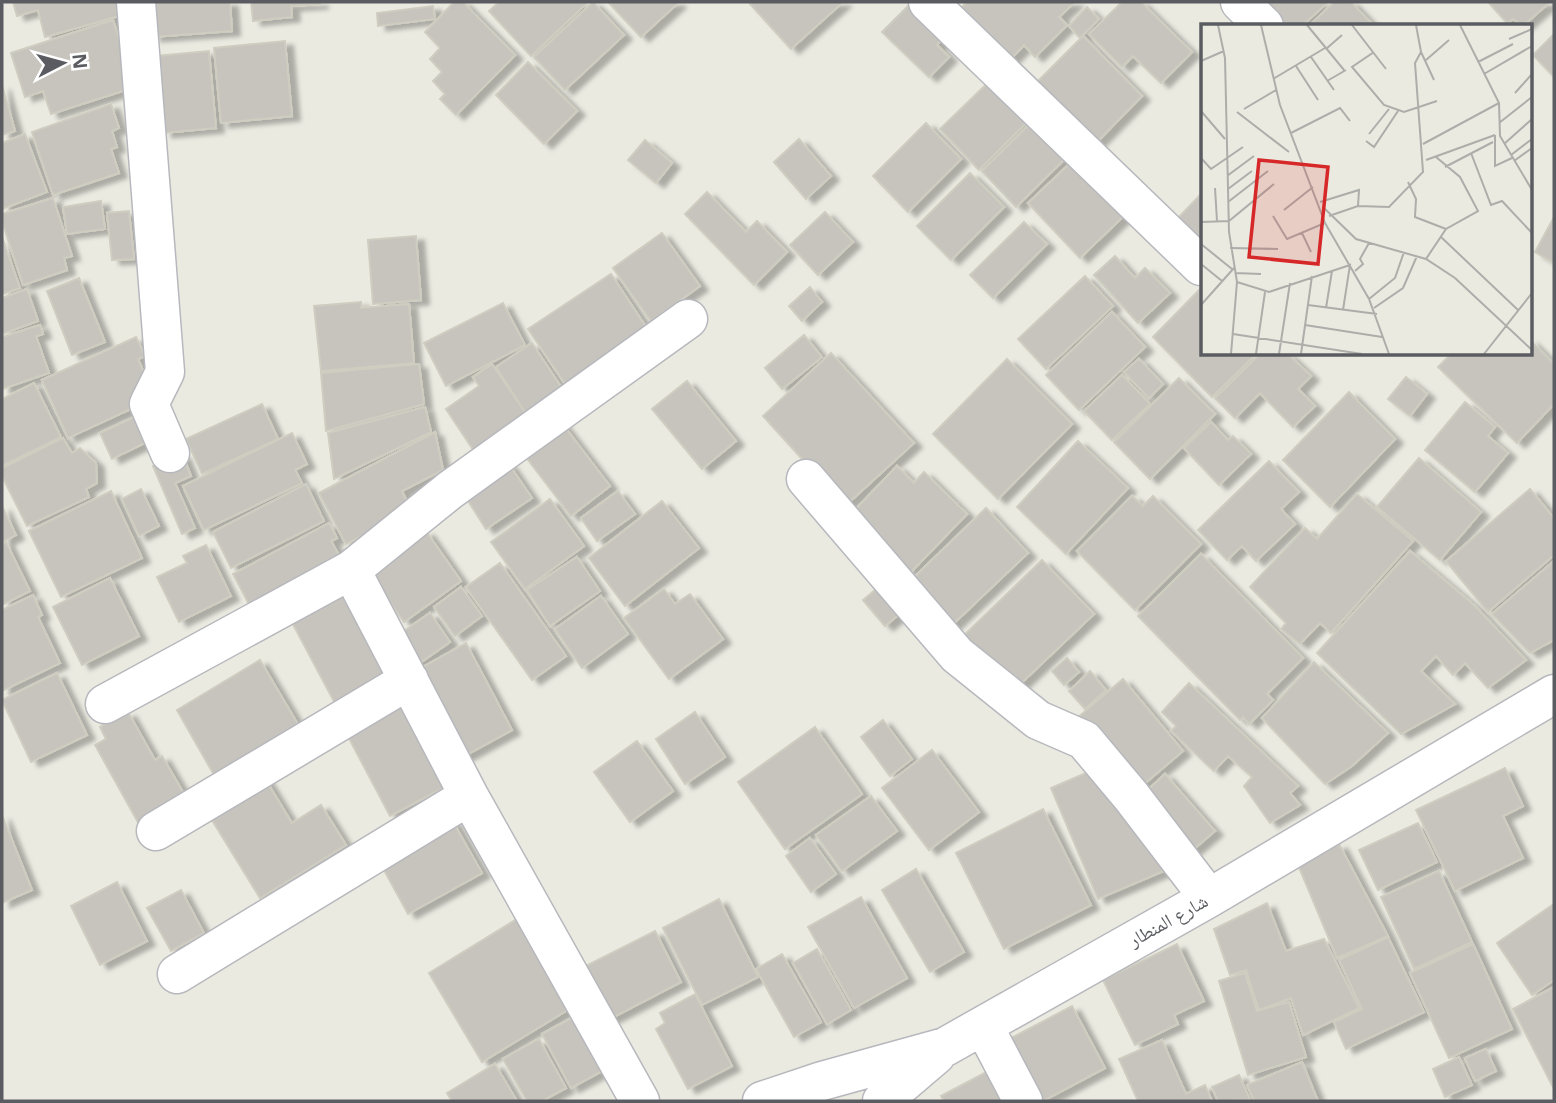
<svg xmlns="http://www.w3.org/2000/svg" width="1556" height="1103" font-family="'Open Sans','Noto Naskh Arabic',sans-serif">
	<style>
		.building { fill: #c7c4be; stroke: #cfccc0; stroke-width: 2; filter: url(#shadow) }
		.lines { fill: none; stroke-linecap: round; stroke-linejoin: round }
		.street-casing { stroke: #b7b8bd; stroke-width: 41 }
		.street { stroke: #fff; stroke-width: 38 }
		.labels { text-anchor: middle; stroke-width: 6; stroke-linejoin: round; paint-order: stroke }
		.street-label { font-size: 19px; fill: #5a5c61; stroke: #fff }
		.inset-road { fill: none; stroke: #adadaa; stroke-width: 2 }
		.view { fill: #d62828; fill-opacity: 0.15; stroke: #d62828; stroke-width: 3.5 }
		.inset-edge { fill: none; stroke: #5a5c61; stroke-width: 3.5 }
	</style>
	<defs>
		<filter id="shadow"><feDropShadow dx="8" dy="4.5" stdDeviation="2" flood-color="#0004"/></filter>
	</defs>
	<rect width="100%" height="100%" fill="#ebeae1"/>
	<!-- building -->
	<path class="building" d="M13 2H122L126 14 45 37 38 10 17 16Z
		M151 2H230L232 31 153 37Z
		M251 2H320V4L291 6 292 17 253 21Z
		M454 2H463L515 55 456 115 440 99 445 94 433 81 442 72 430 59 440 48 425 32Z
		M499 2H588L531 56 489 11Z
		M593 2 624 35 565 90 534 57Z
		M608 2H677L678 3 641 37Z
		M752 2H843L791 49 750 4Z
		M912 2 949 31 937 45 949 57 929 77 882 32Z
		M967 2H1075L1059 17 1067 25 1035 57 1024 45 1008 62 958 11Z
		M1122 2H1141L1192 52 1161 83 1133 56 1122 67 1089 34Z
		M1264 2H1328L1302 26H1287Z
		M1334 2H1351L1374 26H1309Z
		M1488 2H1550L1523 26 1513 19 1507 23Z
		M433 6 435 19 378 26 377 13Z
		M1087 7 1099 19 1080 38 1069 26Z
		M113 20 135 87 51 114 43 91 25 97 11 53Z
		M1554 34V77L1533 55Z
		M1083 36 1142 96 1096 143 1036 83Z
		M285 41 292 116 221 123 214 48Z
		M209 51 216 128 164 133 156 56Z
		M528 62 577 111 544 144 496 95Z
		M997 74 1035 114 979 170 940 129Z
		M2 85 15 131 2 135Z
		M111 104 119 128 112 131 117 147 111 149 119 173 53 195 32 132Z
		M1039 115 1073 151 1016 207 982 171Z
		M926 123 961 159 908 212 873 176Z
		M25 134 47 192 2 209V143Z
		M799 139 831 176 806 199 774 162Z
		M645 140 672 163 656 183 628 160Z
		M1080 154 1131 209 1080 258 1028 203Z
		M970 173 1004 207 951 260 917 226Z
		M707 192 746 232 757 221 787 252 754 285 685 214Z
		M1202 193V243L1178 218Z
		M53 198 72 256 64 258 67 270 23 285 2 221V214Z
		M101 201 105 229 67 234 63 207Z
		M129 211 134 259 112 260 107 213Z
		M825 212 853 242 818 275 790 245Z
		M1554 217V263L1535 252Z
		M1024 222 1047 244 993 298 970 275Z
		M662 233 700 286 651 321 613 268Z
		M416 236 421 300 373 304 368 240Z
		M2 237 20 288 2 294Z
		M1115 256 1135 278 1145 268 1170 293 1138 323 1094 275Z
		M611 274 650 333 568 388 528 329Z
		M1085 276 1113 306 1046 369 1018 339Z
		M79 278 105 342 72 355 47 291Z
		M810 287 822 302 802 321 789 306Z
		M1202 287V354H1256L1212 397 1153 337Z
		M27 289 38 321 2 334V298Z
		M361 302V308L409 304 414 363 321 371 314 306Z
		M503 303 525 345 446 386 424 343Z
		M1112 312 1145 347 1079 410 1046 375Z
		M40 325 43 334 36 336 49 373 2 389V337Z
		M804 335 822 357 782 389 765 368Z
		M136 337 145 356 138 359 145 375 133 408 68 438 42 380Z
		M1530 340 1554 364V404L1517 443 1438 367 1451 354H1530Z
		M532 343 565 393 528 417 496 367Z
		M831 353 914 443 845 506 763 416Z
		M1260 354H1288L1311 376 1298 389 1315 406 1293 427 1260 393 1235 418 1215 398Z
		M1007 359 1072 424 998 499 933 434Z
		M1139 359 1163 384 1149 398 1124 372Z
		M419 364 424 404 326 431 321 373Z
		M492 364 529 418 476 454 446 409 479 386 473 377Z
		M1122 375 1150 404 1112 440 1084 411Z
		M1406 377 1427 394 1410 416 1388 399Z
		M1179 378 1215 414 1150 479 1114 442Z
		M687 381 736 441 702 469 652 409Z
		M34 383 61 437 2 466V399Z
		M1349 392 1395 439 1330 507 1283 460Z
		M1465 402 1495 427 1488 436 1508 453 1475 492 1425 450Z
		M262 404 278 439 202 474 186 439Z
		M425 407 431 432 334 479 328 433Z
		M141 414 153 439 112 459 100 433Z
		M561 422 610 486 571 516 522 452Z
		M1211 422 1228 440 1233 436 1251 454 1219 485 1184 448Z
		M435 432 443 470 402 491 410 508 390 522 346 544 319 493Z
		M292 433 307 464 295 470 302 483 204 530 183 486Z
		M63 438 72 453 80 448 96 463 97 483 86 489 89 497 27 526 2 476V468Z
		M1078 441 1128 488 1066 554 1017 507Z
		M182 454 191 476 175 483 195 528 182 534 153 466Z
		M1419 458 1481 512 1440 560 1377 507Z
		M1269 461 1299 492 1281 509 1295 524 1256 561 1242 546 1227 560 1198 530Z
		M508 463 532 498 486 529 463 493Z
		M897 466 914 483 924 472 967 514 910 573 851 514Z
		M306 484 324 521 231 568 213 532Z
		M141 489 159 526 139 536 122 499Z
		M1530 489 1554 518V555L1488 612 1446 561Z
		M111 491 142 558 61 597 29 531Z
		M618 491 635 514 597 541 581 518Z
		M1357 494 1413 541 1331 633 1320 623 1300 644 1281 629 1286 623 1250 587 1305 528 1317 539Z
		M1132 496 1143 506 1153 496 1201 544 1135 610 1077 551Z
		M550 499 584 546 525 589 491 542Z
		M662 501 699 548 625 606 589 558Z
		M2 506 16 535 2 542Z
		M986 508 1028 553 949 628 907 584Z
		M329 523 337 538 331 541 345 566 254 614 233 574Z
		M426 531 461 581 404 622 369 572Z
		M6 542 30 591 2 605V545Z
		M206 545 231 596 179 622 157 577 187 563 183 556Z
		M1410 551 1475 606 1526 660 1488 688 1465 663 1453 675 1436 656 1421 671 1455 704 1401 734 1317 653Z
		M1201 554 1303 658 1267 694 1273 700 1249 724 1243 717 1240 720 1138 616Z
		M577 557 600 591 550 626 527 590Z
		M1042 560 1094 614 1012 692 961 638Z
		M1554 561V640L1530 653 1492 614Z
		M500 563 566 656 532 680 466 587Z
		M110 578 139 636 82 665 53 607Z
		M887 580 909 606 885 626 863 600Z
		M346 584 397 680 339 711 288 615Z
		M461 587 482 616 455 636 434 607Z
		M664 589 675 604 690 594 723 639 669 679 624 618Z
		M33 595 42 615 38 617 60 663 2 691V610Z
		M601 596 628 634 582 668 555 629Z
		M430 613 450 642 414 667 394 638Z
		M466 643 512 730 461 758 414 672Z
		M1067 658 1079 672 1064 685 1052 671Z
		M260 660 303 733 218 782 177 710Z
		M1314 662 1388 733 1352 766 1325 784 1262 718Z
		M1090 671 1106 690 1085 709 1069 691Z
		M57 673 87 735 31 762 2 700Z
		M1123 679 1183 751 1137 790 1077 718Z
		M1189 683 1298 786 1290 793 1300 805 1270 823 1244 786 1252 777 1228 756 1214 771 1171 731 1176 726 1162 712Z
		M398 698 445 787 390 816 343 727Z
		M128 712 155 760 162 756 187 799 140 826 95 745 106 739 100 727Z
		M695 712 725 757 685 784 656 739Z
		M883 720 912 759 890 776 861 737Z
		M815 727 862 794 785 849 738 782Z
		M637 741 673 791 630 822 594 772Z
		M932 750 979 812 929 850 882 788Z
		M1102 766 1180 864 1098 899 1051 788Z
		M1505 768 1523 806 1503 816 1523 858 1455 891 1416 810Z
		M1165 774 1215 831 1187 855 1138 799Z
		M264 777 292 823 321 805 346 845 260 898 207 812Z
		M871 796 897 831 842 871 816 835Z
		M1043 809 1091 905 1004 949 956 853Z
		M2 815 32 890 2 903Z
		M452 820 482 873 408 914 379 861Z
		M1418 823 1437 862 1378 890 1359 850Z
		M810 838 836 874 811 892 786 856Z
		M1339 844 1388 936 1337 958 1298 865Z
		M916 869 964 952 930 972 882 890Z
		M1439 871 1472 942 1414 969 1381 897Z
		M117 882 147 941 100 965 71 906Z
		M181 890 204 933 171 951 147 908Z
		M861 897 907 978 854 1008 808 927Z
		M719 899 758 977 702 1005 663 928Z
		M1267 903 1286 951 1324 939 1359 1008 1303 1035 1291 998 1259 1010 1246 970 1230 975 1214 929Z
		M1554 904V980L1532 995 1497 943Z
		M517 919 571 1008 482 1062 429 973Z
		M655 931 681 982 604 1022 578 970Z
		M1388 937 1424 1012 1346 1049 1334 1022 1362 1009 1339 960Z
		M1177 944 1204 1001 1174 1015 1178 1024 1135 1045 1103 980Z
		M1473 944 1512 1029 1449 1058 1410 973Z
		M817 949 851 1010 827 1024 793 963Z
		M782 954 821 1022 794 1037 756 969Z
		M1245 973 1257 1011 1289 1002 1306 1057 1248 1075 1219 981Z
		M1554 987V1089L1513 1009Z
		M695 994 732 1066 688 1089 656 1029 665 1023 660 1013Z
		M1072 1006 1105 1068 1043 1101H1026L996 1046Z
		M575 1016 604 1070 571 1088 542 1034Z
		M539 1039 566 1088 542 1101H527L503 1059Z
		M1162 1040 1186 1094 1205 1085 1212 1101H1138L1119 1059Z
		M1486 1049 1496 1071 1475 1081 1465 1058Z
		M1459 1057 1472 1085 1445 1097 1433 1069Z
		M1302 1062 1318 1101H1254L1247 1085Z
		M495 1064 517 1101H452L447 1093Z
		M992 1069 1009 1101H944L941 1096Z
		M1239 1075 1250 1100 1218 1101 1212 1087Z"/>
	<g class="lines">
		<!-- street casing -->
		<g class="street-casing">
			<path id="street" d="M136 2 165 372 149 404 170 453
				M928 2 1201 266
				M1240 2 1264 26
				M806 479 957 655 1038 720 1084 740 1131 796 1209 898
				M105 704 351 570
				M156 831 409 680
				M177 974 469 796
				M984 1027 1023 1101
				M640 1101 469 796 351 570 450 490 688 319
				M762 1101 822 1081 945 1047 1209 898 1554 694
				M882 1101 936 1055"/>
		</g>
		<!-- street -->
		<use href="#street" class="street"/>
	</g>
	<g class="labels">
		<!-- street labels -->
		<g class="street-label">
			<text transform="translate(1168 920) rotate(-29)" y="7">شارع المنطار</text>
		</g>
	</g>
	<!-- overview -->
	<g transform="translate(1201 24)">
		<rect width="331" height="331" fill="#ebeae1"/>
		<path class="inset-road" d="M17 1 24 34 28 208 36 258 30 330M60 1 79 81 124 199 168 275 188 330M106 1 143 46M151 1 185 45M215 1 220 28 233 56M259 1 298 79 299 112 331 166M308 15 331 5M125 25 141 11M173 28 151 43 183 81 203 88 236 77M110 33 133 66M225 36 248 16M0 37 23 27M277 38 312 20M95 42 117 76M283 50 331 22M72 55 124 24M126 57 145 46M314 69 331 50M43 85 75 66M0 87 24 115M36 88 88 128M298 99 331 73M90 109 139 84 149 97M168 110 188 85M294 111V142L311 134M165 117 173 123 197 87M222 120 298 79M303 120 331 95M270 129 290 181 301 177 331 209M310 131 331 115M0 134 10 145 42 123M225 136 294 111M313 137 331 124M244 143 292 118M26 152 53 132M207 158 215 175 214 193 245 205M14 164 16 197M27 165 51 147M27 178 67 147M119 178 158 166 157 182M122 183 155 215 225 235 254 254 331 326M83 186 112 163M72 192 86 215 124 199M128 192 157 182 188 183 222 148 214 39 220 28M0 198 28 197 73 160M101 209 110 228M240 213 317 286M0 220 31 245M29 224 77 225M225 235 245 205 277 187 259 153 235 133M0 240 21 257M154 247 162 240 159 235 168 219M34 249 60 250M36 258 68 268 149 241 142 286M168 275 194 254 203 228M0 281 33 244M107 281 176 290M125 284 131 247M173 284 202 264 216 232M104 301 181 313M32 310 161 330M55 330 64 268M78 330 89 259M100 330 111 252M283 330 331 269"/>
		<path class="view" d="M58 136 127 143 117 240 48 233Z"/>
		<rect width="331" height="331" class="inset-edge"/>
	</g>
	<!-- border -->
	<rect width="1556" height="1103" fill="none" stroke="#5a5c61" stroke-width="7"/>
	<!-- north arrow -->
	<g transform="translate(63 63) rotate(84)" stroke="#ffffff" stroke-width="5" paint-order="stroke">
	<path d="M0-5L12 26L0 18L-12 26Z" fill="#5a5c61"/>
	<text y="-10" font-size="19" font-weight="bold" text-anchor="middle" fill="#5a5c61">N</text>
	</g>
</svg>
